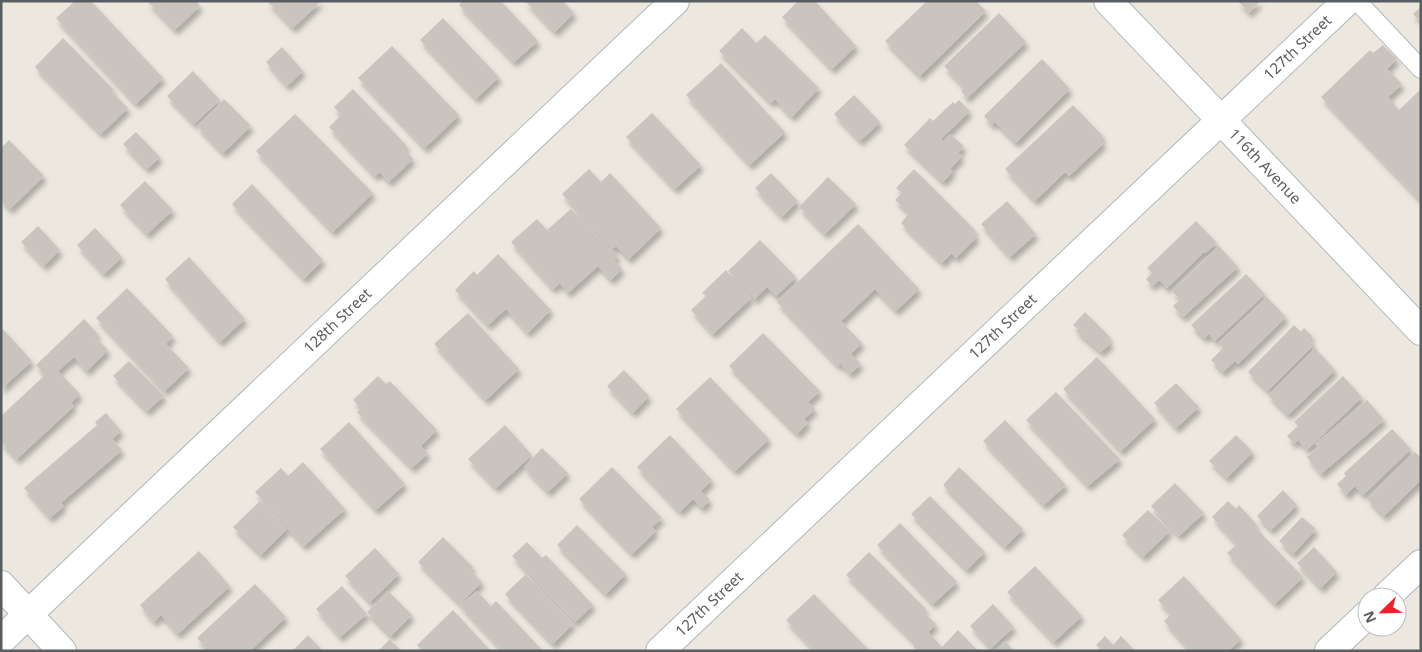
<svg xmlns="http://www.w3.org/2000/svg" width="1422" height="652" font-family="'Noto Sans',sans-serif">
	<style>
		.building { fill: #c9c5be; filter: url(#shadow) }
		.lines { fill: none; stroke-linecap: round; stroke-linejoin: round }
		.service-casing { stroke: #b2b7bb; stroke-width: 20 }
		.minor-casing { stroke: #b2b7bb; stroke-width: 30 }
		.service { stroke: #fff; stroke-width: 18 }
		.minor { stroke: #fff; stroke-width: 28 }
		.labels { text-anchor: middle; stroke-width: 4.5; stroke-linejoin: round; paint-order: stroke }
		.street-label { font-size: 15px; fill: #585d61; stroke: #fff }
	</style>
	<defs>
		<filter id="shadow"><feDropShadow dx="3" dy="5.5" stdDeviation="2.5" flood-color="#0004"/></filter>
	</defs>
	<rect width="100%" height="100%" fill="#ece8df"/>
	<!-- building -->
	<path class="building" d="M75 1 92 2 163 78 136 104 56 18Z
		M147 1H196L200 6 175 30Z
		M267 1H321L293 28Z
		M463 1H501L538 41 514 62 459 5Z
		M525 1H563L574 13 555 32Z
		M798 1H815L856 46 832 69 782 17Z
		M927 1H976L986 11 920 76 885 41Z
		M1238 1H1260L1249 13Z
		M1421 7V22L1413 14Z
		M999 13 1026 42 967 98 961 91 965 88 944 66Z
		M443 18 499 77 476 99 420 40Z
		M742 28 756 43 765 35 819 88 792 117 775 99 771 103 719 51Z
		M63 38 114 90 112 92 128 108 101 134 35 67Z
		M1383 45 1397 59 1387 69 1402 84 1388 97 1399 110 1421 89V201L1321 97 1370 50 1373 53Z
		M392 46 459 115 425 148 358 78Z
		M282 47 303 71 287 86 266 62Z
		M1042 59 1070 89 1016 143 995 122 992 125 984 116Z
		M721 63 785 132 750 165 686 95Z
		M193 71 220 100 194 124 167 96Z
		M353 89 407 146 404 149 413 159 389 182 380 172 375 176 329 127 341 115 334 107Z
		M854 95 880 122 860 141 834 114Z
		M224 99 251 126 223 153 197 126Z
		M959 100 970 111 941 139 943 141 950 134 964 146 958 153 962 156 950 169 953 171 943 182 904 145 930 118 933 121 953 102 955 104Z
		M1073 105 1103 136 1100 139 1104 143 1069 176 1065 172 1035 201 1005 169Z
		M652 113 701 165 675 189 626 137Z
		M295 114 373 193 333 232 256 151Z
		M136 132 160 157 147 169 123 144Z
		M9 140 44 176 10 209 1 200V144L3 146Z
		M589 169 601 182 610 173 661 228 629 259 616 246 613 249 562 194Z
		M914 169 976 231 973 233 977 237 956 258 952 253 942 263 901 223 909 213 895 200 902 193 896 188Z
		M771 173 798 201 782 217 755 188Z
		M828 177 856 204 825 234 799 207Z
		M145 181 173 210 147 234 120 205Z
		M252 184 323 260 304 279 232 204Z
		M1007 201 1036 234 1010 257 981 224Z
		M571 209 618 256 614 260 622 269 611 280 598 266 568 293 560 283 553 289 511 242 537 219 547 230Z
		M1196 221 1217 243 1205 253 1204 252 1167 288 1159 280 1152 286 1146 279 1152 273 1147 268Z
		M858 224 919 289 896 311 875 289 841 321 862 343 851 354 861 364 850 374 840 363 838 366 777 302Z
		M38 226 60 250 44 266 21 242Z
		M95 228 122 257 104 274 77 245Z
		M760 240 796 277 776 296 767 287 755 299 728 271Z
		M1219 246 1238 267 1183 317 1173 306 1180 300 1172 291Z
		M498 254 551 310 528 333 506 309 488 325 455 290 474 271 477 275Z
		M189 257 245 319 220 342 165 279Z
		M726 270 751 298 713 334 691 310 706 296 702 293Z
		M1246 274 1265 294 1215 341 1209 334 1204 338 1191 325Z
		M127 288 173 336 166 344 189 368 165 391 96 318Z
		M1267 297 1286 317 1238 364 1235 361 1223 372 1211 360 1223 348 1218 343Z
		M1085 312 1110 337 1107 339 1111 343 1101 352 1076 331 1078 329 1073 325Z
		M468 313 519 369 486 400 434 344Z
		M84 319 98 334 95 337 108 350 87 371 74 357 58 371 80 394 71 403 74 406 17 459 1 442V416L45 375 36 365Z
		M1294 325 1301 332 1304 328 1312 336 1309 339 1314 345 1268 391 1248 372Z
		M3 329 32 361 1 389V331Z
		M763 333 820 391 808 402 815 409 804 419 808 423 797 434 729 366Z
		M1315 348 1335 370 1288 415 1268 395Z
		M1097 357 1155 419 1121 451 1063 389Z
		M129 361 164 396 147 411 113 376Z
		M624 370 649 396 633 413 607 386Z
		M378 376 386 384 390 381 437 430 421 446 428 453 412 468 357 412 361 408 353 400Z
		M1343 376 1362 397 1307 450 1298 440 1294 444 1287 436 1298 426 1294 422Z
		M710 377 769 439 735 471 676 409Z
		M1176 383 1199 407 1176 428 1154 403Z
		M1056 392 1120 459 1088 486 1026 420Z
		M1367 400 1384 420 1321 474 1307 457 1318 447 1315 444Z
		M106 413 121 431 112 439 122 450 61 503 64 506 50 518 24 488 97 425 95 422Z
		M1005 420 1066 485 1044 505 983 441Z
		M349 422 405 484 376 510 320 449Z
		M505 425 532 455 496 488 468 459Z
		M1392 429 1411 449 1363 495 1355 486 1346 495 1337 484 1346 476 1344 473Z
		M670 435 712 480 701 491 710 500 702 508 693 499 680 512 637 467Z
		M1236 435 1253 452 1227 478 1209 461Z
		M542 448 568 473 548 492 524 467Z
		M1415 452 1421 458V480L1384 516 1367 499Z
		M303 462 345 509 304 546 255 492 281 468 288 476Z
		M612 467 662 518 652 527 656 531 632 554 579 499Z
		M959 467 1023 529 1005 547 943 485Z
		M1175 483 1204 513 1179 536 1151 506Z
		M1283 490 1297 505 1271 530 1257 516Z
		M930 496 985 552 967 570 911 514Z
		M260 501 287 529 261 555 233 527Z
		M1228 501 1236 509 1239 505 1257 525 1255 527 1303 577 1275 604 1227 553 1237 544 1212 517Z
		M1148 510 1170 531 1143 557 1122 535Z
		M1302 517 1316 529 1293 554 1279 541Z
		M900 523 957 582 933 604 877 545Z
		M577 525 626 574 606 594 557 545Z
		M443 537 473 567 470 570 482 582 460 604 418 562Z
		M527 542 542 558 546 555 593 605 575 622 512 556Z
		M1314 547 1337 572 1321 588 1297 563Z
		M375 548 399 574 370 602 345 576Z
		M199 551 230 586 178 634 161 615 154 622 140 605Z
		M869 552 926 609 923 612 936 624 928 632 942 647 958 630 978 651H918L913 646 916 644 846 575Z
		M1035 566 1082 616 1054 642 1007 592Z
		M526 574 573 624 553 644 505 594Z
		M1184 576 1241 639 1228 651H1191L1164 621 1171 614 1158 600Z
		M255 584 286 617 250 651H209L197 638Z
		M342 586 367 614 340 637 316 609Z
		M388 591 412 615 391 636 367 612Z
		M477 591 491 606 496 601 543 651H503L460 605Z
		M814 594 870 651H815L786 620Z
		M993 604 1014 627 991 648 970 626Z
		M453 610 491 651H422L417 645Z
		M308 635 323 651H292Z
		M1105 636 1113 645 1121 636 1135 651H1102L1096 645Z
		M390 639 401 651H378Z
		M1005 641 1014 651H995Z"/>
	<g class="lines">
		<!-- service casing -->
		<g class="service-casing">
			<path id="service" d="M1357 1 1421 69"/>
		</g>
		<!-- minor casing -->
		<g class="minor-casing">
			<g id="minor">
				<path id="s1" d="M1108 1 1421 331"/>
				<path d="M1 585 62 651"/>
				<path d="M1386 597 1421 564"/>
				<path id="s2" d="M1 640 675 1"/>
				<path id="s3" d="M660 651 1347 1"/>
				<path d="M1329 651 1367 615"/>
			</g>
		</g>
		<!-- service -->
		<use href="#service" class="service"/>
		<!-- minor -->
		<use href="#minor" class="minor"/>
	</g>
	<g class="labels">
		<!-- street labels -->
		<g class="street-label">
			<text dy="5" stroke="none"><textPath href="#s3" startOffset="878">127th Street</textPath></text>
			<text dy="5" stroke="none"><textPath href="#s1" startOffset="228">116th Avenue</textPath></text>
			<text dy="5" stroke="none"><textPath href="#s2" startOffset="464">128th Street</textPath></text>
			<text dy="5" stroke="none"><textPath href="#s3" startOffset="472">127th Street</textPath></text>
			<text dy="5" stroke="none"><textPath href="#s3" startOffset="68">127th Street</textPath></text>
		</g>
	</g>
	<!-- border -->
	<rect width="1422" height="652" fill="none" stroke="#585d61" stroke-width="5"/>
	<!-- north arrow -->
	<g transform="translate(1382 612) rotate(247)"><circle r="24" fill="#ffffff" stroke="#bcbec0"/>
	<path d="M0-4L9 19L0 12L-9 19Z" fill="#f0212a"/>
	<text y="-8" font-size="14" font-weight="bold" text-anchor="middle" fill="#585d61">N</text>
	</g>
</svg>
